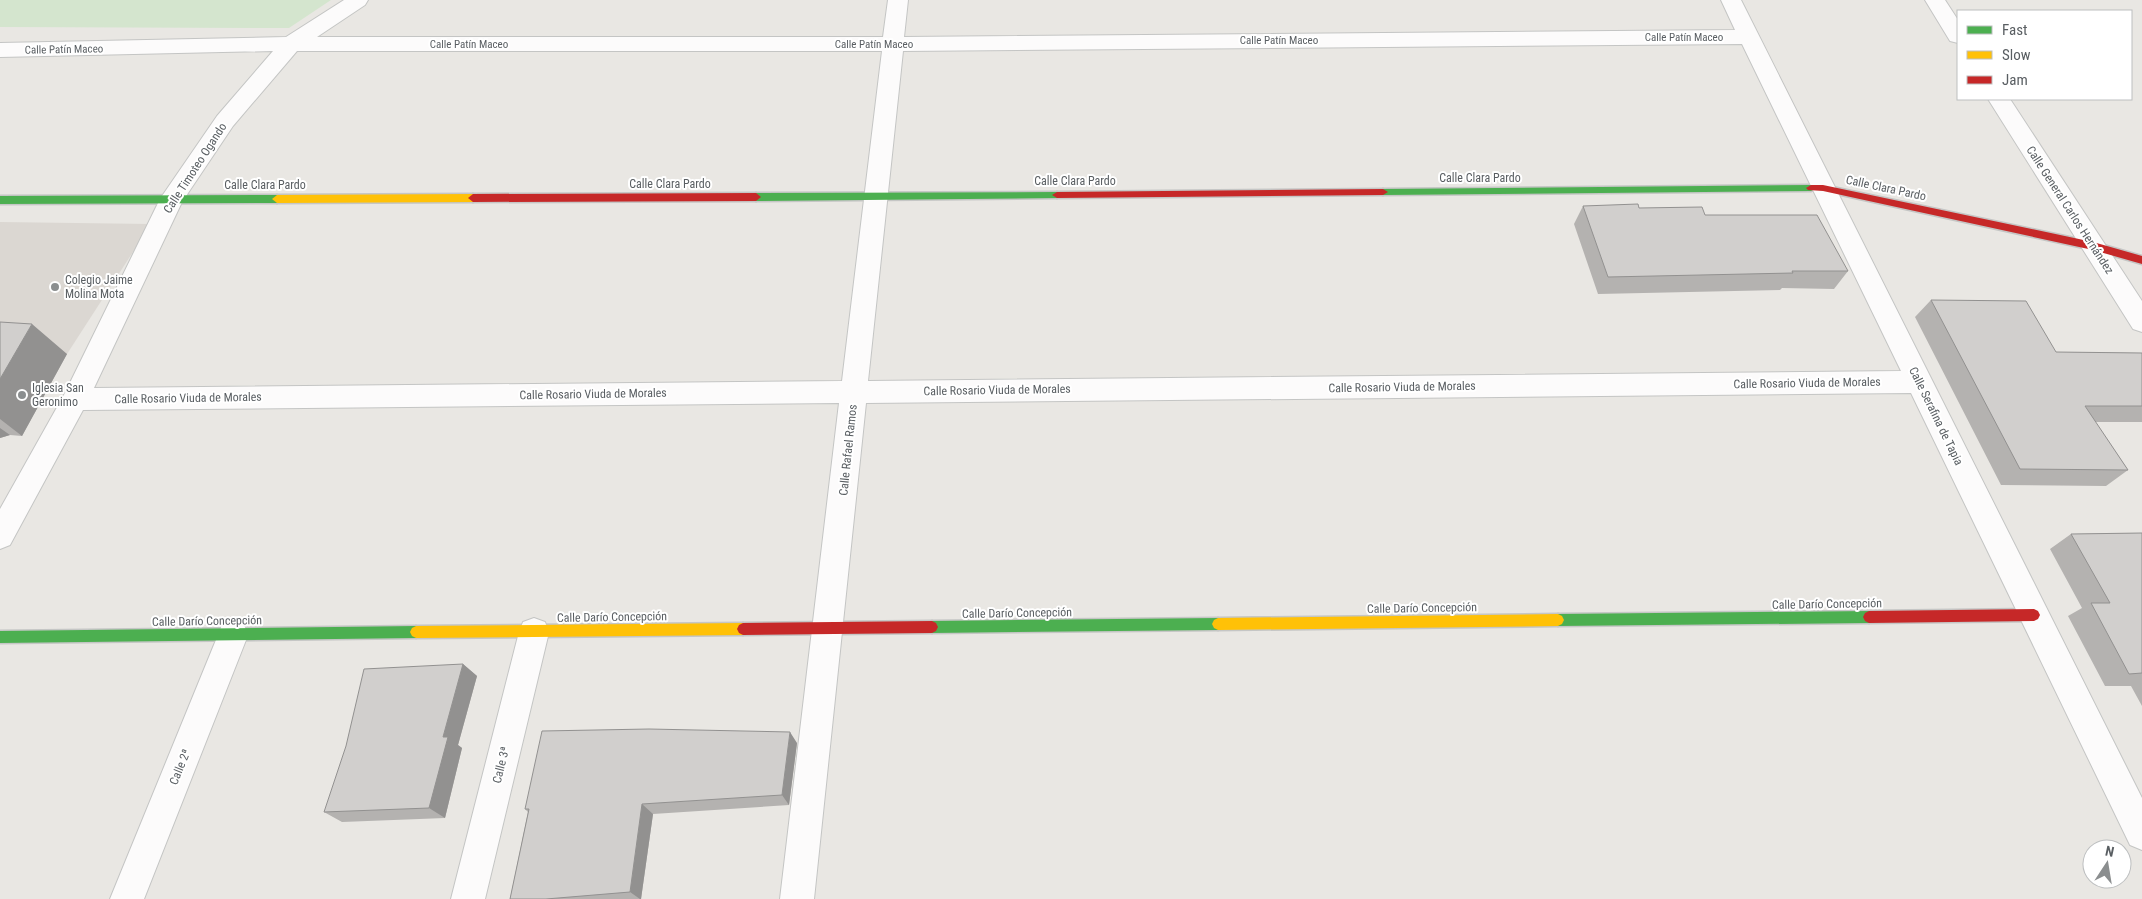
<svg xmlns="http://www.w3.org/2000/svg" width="2142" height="899" font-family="'Roboto Condensed',sans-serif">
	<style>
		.education { fill: #dbd7d2 }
		.green { fill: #d4e5ce }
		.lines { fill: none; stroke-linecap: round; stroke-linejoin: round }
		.street-casing { stroke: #c4c5c4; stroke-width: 2 }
		.fast-casing { stroke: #c5c6c5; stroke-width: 3 }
		.slow-casing { stroke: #c5c6c5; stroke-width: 3 }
		.jam-casing { stroke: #c5c6c5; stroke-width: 3 }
		.street { fill: #fcfbfb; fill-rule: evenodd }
		.fast { fill: #4caf50; fill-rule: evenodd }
		.slow { fill: #ffc107; fill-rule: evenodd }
		.jam { fill: #c62828; fill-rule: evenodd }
		.wall { fill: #b4b2b0 }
		.shaded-wall { fill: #929190 }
		.building { fill: #d1cfcd; stroke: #929190 }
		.poi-dot { fill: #8b8e8f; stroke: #fff; stroke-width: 2 }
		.labels { text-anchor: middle; stroke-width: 4; stroke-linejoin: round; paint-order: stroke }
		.far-street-label { font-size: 11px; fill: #595e62; stroke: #fff }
		.street-label { font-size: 12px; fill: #595e62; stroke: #fff }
		.poi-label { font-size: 12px; fill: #595e62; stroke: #fff; text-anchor: start }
	</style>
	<rect width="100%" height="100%" fill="#e9e7e3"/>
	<!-- education -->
	<path class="education" d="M0 222 151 224 67 354 0 350Z"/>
	<!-- green -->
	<path class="green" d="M0 0H331L289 28 0 27Z"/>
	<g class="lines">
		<!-- street casing -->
		<g class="street-casing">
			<path id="street" d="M344 0H368L365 5 317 37H883L888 0H908L904 37 1735 30 1721 0H1741L2142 798V850L2130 845 1911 393 866 403 814 899H780L839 403 83 410 10 545 0 549V509L65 393 160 199 217 116 273 51 0 57V43L286 37ZM1742 44 1901 371 868 381 903 51ZM297 51H882L842 381 94 388 182 202 233 126Z
				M1925 0H1945L1958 20V43L1950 41Z
				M1988 99H2010L2142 301V332L2133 329Z
				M534 618 545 622 549 632 485 899H451L519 632 523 622Z
				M233 621 244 625 248 635 144 899H110L218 635 222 625Z"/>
		</g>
		<!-- fast casing -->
		<g class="fast-casing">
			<path id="fast" d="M1811 185 1816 188 1811 191 1383 195 1378 192 1383 189Z
				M1057 192 1062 195 1057 198 756 201 751 197 756 193Z
				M277 195 282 199 277 203 0 204V196Z
				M1869 611 1873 613 1875 617 1873 621 1869 623 1558 626 1554 624 1552 620 1554 616 1558 614Z
				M1218 618 1222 620 1224 624 1222 628 1218 630 932 633 928 631 926 627 928 623 932 621Z
				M416 626 420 628 422 632 420 636 416 638 0 643V631Z"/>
		</g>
		<!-- slow casing -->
		<g class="slow-casing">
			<path id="slow" d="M473 194 478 198 473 202 277 203 272 199 277 195Z
				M1558 614 1562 616 1564 620 1562 624 1558 626 1218 630 1214 628 1212 624 1214 620 1218 618Z
				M743 623 747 625 749 629 747 633 743 635 416 638 412 636 410 632 412 628 416 626Z"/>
		</g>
		<!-- jam casing -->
		<g class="jam-casing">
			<path id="jam" d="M1811 185H1823L2093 242 2142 256V264L2093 250 1823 191 1808 190 1806 188Z
				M1383 189 1388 192 1383 195 1057 198 1052 195 1057 192Z
				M756 193 761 197 756 201 473 202 468 198 473 194Z
				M2034 609 2038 611 2040 615 2038 619 2034 621 1869 623 1865 621 1863 617 1865 613 1869 611Z
				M932 621 936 623 938 627 936 631 932 633 743 635 739 633 737 629 739 625 743 623Z"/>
		</g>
		<!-- street -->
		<use href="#street" class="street"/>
		<!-- fast -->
		<use href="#fast" class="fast"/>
		<!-- slow -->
		<use href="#slow" class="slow"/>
		<!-- jam -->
		<use href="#jam" class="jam"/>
	</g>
	<!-- wall -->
	<path class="wall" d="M1583 206 1639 208 1705 215 1848 271 1834 289 1782 288 1780 290 1598 294 1574 224Z
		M1931 300 2056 352 2142 353V422H2095L2128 470 2106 486 2001 485 1915 317Z
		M0 322 67 354 22 436 10 435 0 438Z
		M2142 533V706L2131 686H2105L2068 616 2082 608 2050 549 2071 534Z
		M463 664 477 676 458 745 462 748 445 818 342 822 324 812Z
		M797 743 789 805 653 814 641 899H510L528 812 525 809Z"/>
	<!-- shaded-wall -->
	<path class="shaded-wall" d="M32 324 67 354 22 436 0 419V379Z
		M0 428 10 435 0 438Z
		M463 664 477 676 458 745 462 748 445 818 429 808 443 737Z
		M790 732 797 743 789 805 782 795Z
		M642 804 653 814 641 899H640L630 892Z"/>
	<!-- building -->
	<path class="building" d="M1638 204 1639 208 1702 207 1705 215H1817L1848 271H1792L1793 273 1608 277 1583 206Z
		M1931 300 2026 301 2056 352 2142 353V406H2085L2128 470 2020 469Z
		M0 322 32 324 0 379Z
		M2142 533V673L2129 674 2091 603H2110L2071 534Z
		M463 664 443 737H448L429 808 324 812 346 746 364 669Z
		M649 729 790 732 782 795 642 804 630 892 546 899H510L529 809H525L542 731Z"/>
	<!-- markers -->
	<g class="poi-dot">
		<circle cx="55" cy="287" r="5"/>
		<circle cx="22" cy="395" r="5"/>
	</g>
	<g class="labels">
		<!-- far-street labels -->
		<g class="far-street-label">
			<text x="1684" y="41">Calle Patín Maceo</text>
			<text x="1279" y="44">Calle Patín Maceo</text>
			<text x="469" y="48">Calle Patín Maceo</text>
			<text x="874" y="48">Calle Patín Maceo</text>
			<text transform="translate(64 49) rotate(-1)" y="4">Calle Patín Maceo</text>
		</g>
		<!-- street labels -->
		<g class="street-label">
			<text transform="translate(195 168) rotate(-57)" y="4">Calle Timoteo Ogando</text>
			<text x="1480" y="182">Calle Clara Pardo</text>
			<text x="1075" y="185">Calle Clara Pardo</text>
			<text x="670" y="188">Calle Clara Pardo</text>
			<text x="265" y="189">Calle Clara Pardo</text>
			<text transform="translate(1886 188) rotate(12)" y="4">Calle Clara Pardo</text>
			<text transform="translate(2070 210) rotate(57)" y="4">Calle General Carlos Hernández</text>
			<text transform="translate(1807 383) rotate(-1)" y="4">Calle Rosario Viuda de Morales</text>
			<text transform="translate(1402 387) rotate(-1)" y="4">Calle Rosario Viuda de Morales</text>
			<text transform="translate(997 390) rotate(-1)" y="4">Calle Rosario Viuda de Morales</text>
			<text transform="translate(593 394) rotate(-1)" y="4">Calle Rosario Viuda de Morales</text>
			<text transform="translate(188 398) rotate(-1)" y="4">Calle Rosario Viuda de Morales</text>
			<text transform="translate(1936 416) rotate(64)" y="4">Calle Serafina de Tapia</text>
			<text transform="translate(848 450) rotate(-84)" y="4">Calle Rafael Ramos</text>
			<text transform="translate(1827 604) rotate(-1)" y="4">Calle Darío Concepción</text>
			<text transform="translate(1422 608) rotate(-1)" y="4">Calle Darío Concepción</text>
			<text transform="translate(1017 613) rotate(-1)" y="4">Calle Darío Concepción</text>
			<text transform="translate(612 617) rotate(-1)" y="4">Calle Darío Concepción</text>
			<text transform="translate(207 621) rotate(-1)" y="4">Calle Darío Concepción</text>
			<text transform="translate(501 765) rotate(-76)" y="4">Calle 3ª</text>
			<text transform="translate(180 767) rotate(-68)" y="4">Calle 2ª</text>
		</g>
		<!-- poi labels -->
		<g class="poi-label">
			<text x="65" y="284">Colegio Jaime<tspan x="65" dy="14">Molina Mota</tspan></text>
			<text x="32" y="392">Iglesia San<tspan x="32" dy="14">Geronimo</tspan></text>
		</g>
	</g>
	<!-- legend -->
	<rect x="1957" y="10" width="175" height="90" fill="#ffffff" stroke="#bdbfc0"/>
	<rect x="1967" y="26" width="25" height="8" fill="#4caf50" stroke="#bdbfc0"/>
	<text x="2002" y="35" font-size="15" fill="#595e62">Fast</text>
	<rect x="1967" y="51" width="25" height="8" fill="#ffc107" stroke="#bdbfc0"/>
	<text x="2002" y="60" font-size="15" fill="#595e62">Slow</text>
	<rect x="1967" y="76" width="25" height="8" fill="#c62828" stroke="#bdbfc0"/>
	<text x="2002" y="85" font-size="15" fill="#595e62">Jam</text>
	<!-- north arrow -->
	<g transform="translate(2107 864) rotate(12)"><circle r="24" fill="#ffffff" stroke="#bdbfc0"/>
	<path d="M0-4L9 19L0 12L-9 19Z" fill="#8b8e8f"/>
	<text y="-8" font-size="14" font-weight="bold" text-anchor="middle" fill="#595e62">N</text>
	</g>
</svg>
